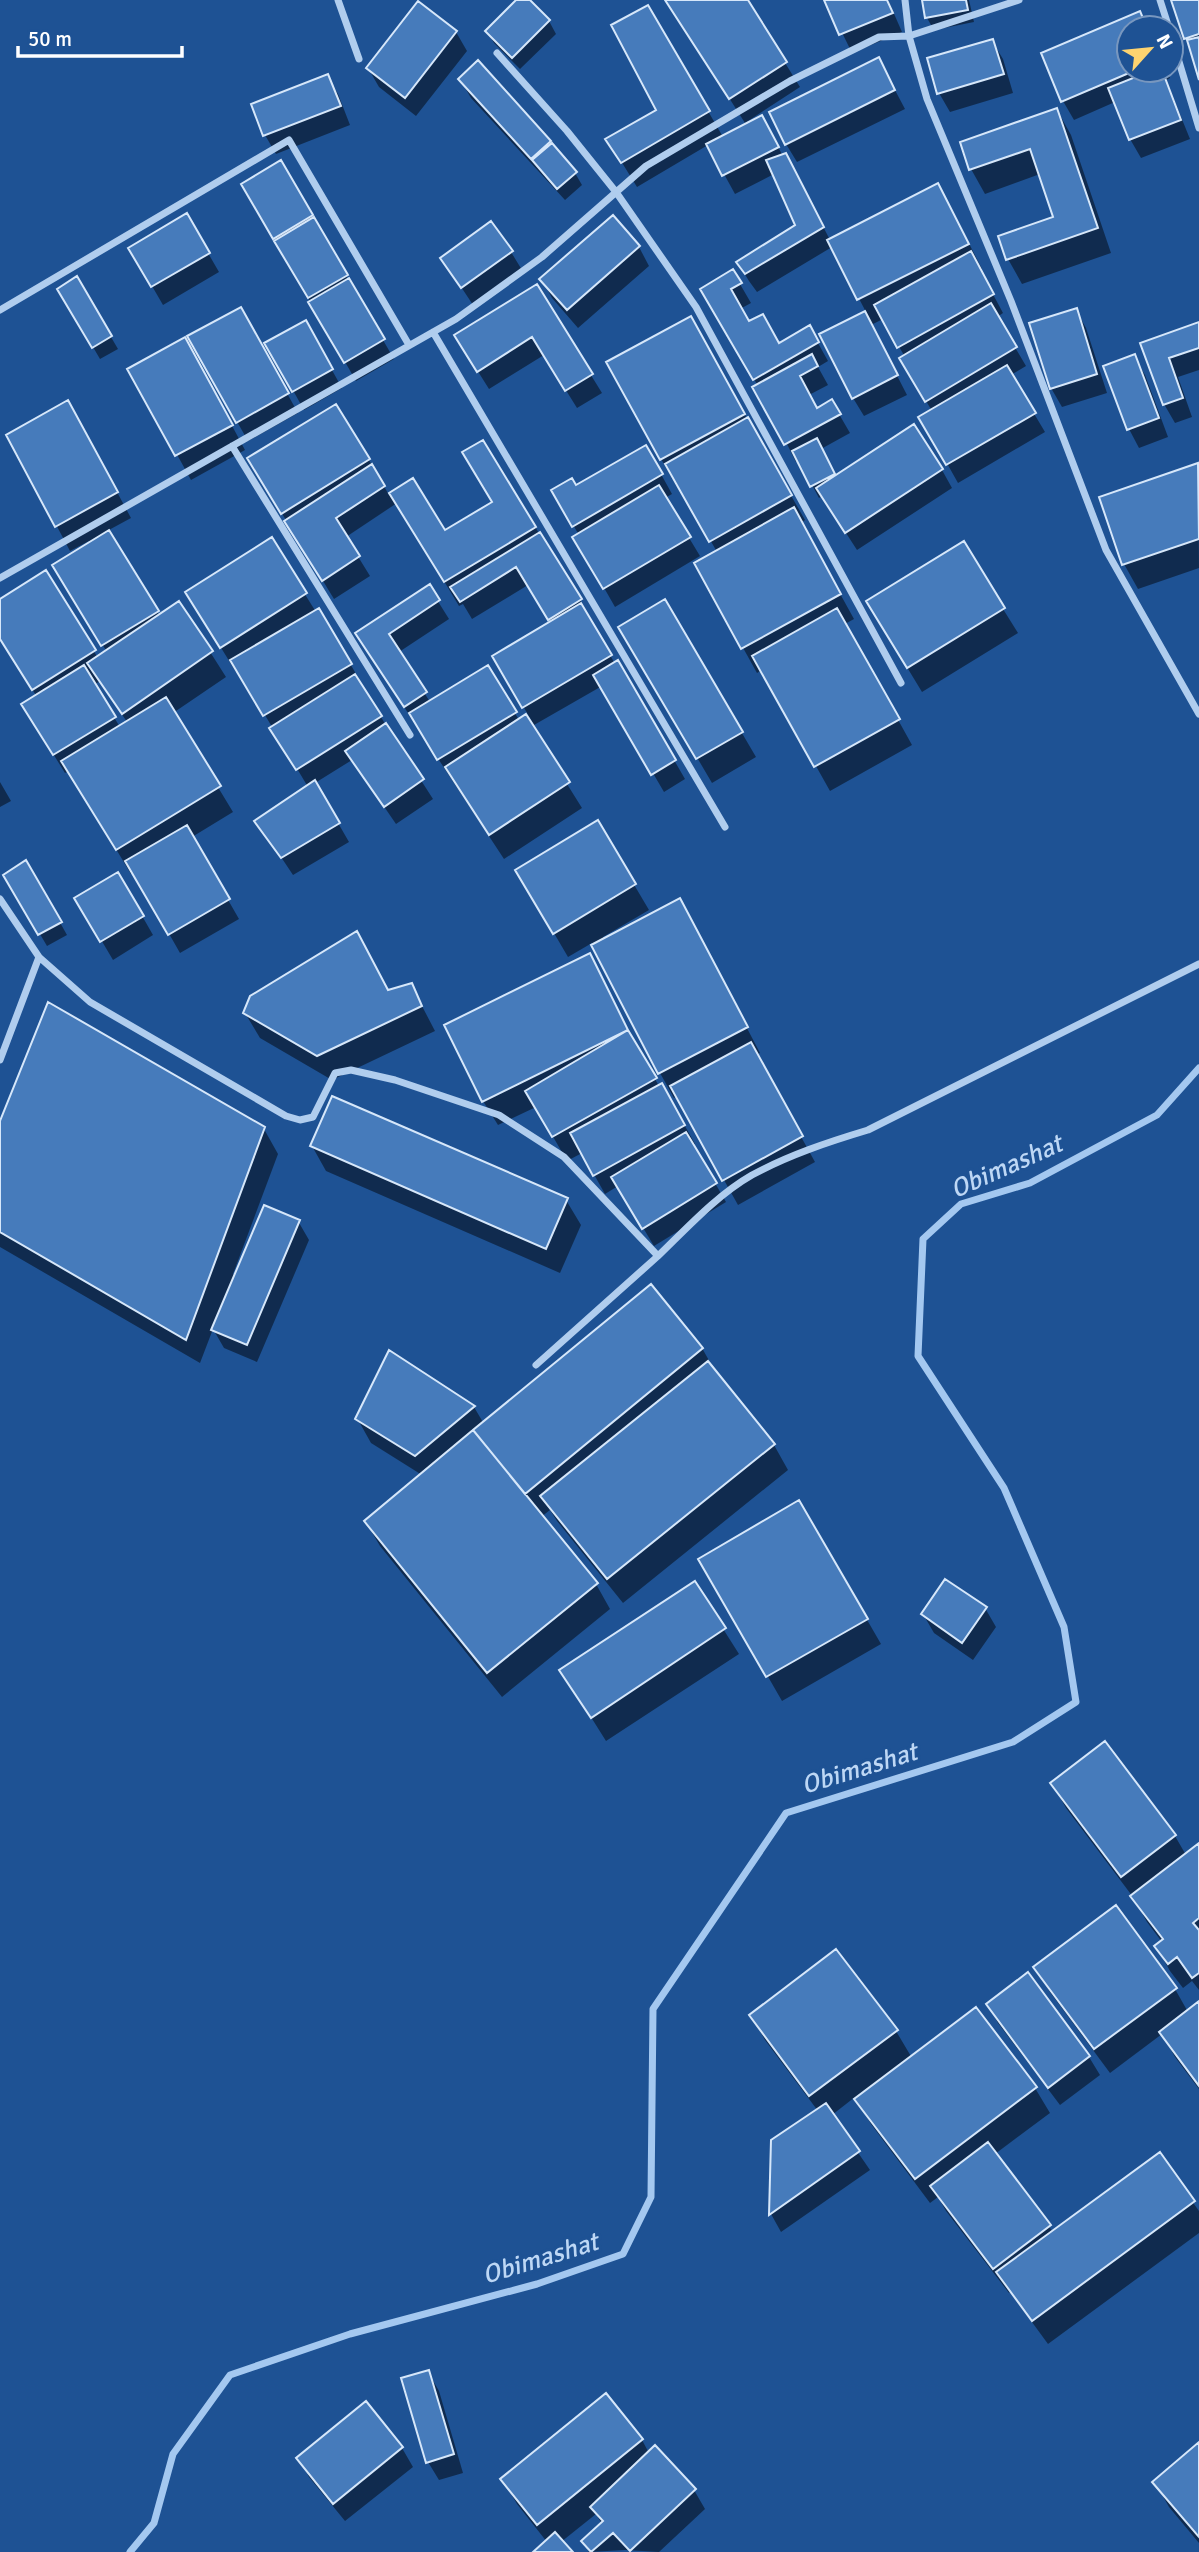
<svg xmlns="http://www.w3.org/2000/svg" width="1199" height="2552" font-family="Signika,sans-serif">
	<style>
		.shadow { fill: #0007; fill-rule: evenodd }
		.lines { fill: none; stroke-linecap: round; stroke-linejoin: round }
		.stream { stroke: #a4c8f0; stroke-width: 7 }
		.building { fill: #467bbb; stroke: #d6e7fa; stroke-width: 2 }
		.minor { stroke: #b0cdee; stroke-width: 7 }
		.labels { text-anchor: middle; stroke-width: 6; stroke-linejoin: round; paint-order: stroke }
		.water-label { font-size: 26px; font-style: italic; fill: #bdd7f5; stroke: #1e5294 }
	</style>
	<rect width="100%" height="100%" fill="#1e5294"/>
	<!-- shadow -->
	<path class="shadow" d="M518 0H528L549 21 556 34 520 69 494 43 487 31Z
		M667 0H746L800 87 745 123Z
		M826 0H888L902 32 852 53Z
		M923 0H969L974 22 934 30 927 18Z
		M1173 0H1199V73L1192 48 1186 38Z
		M648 7 723 137 772 136 783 156 796 174 830 240 952 210 982 269 980 270 1003 313 997 317 1026 366 1011 375 1045 432 958 483 921 417 932 411 901 359 905 357 883 319 871 325 907 395 864 416 853 398 821 335 866 312 832 247 757 292 749 281 738 263 797 226 774 174 735 194 708 145 637 187 608 140 659 111Z
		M1139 13 1148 28H1129V70H1166L1170 78 1166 80 1190 139 1141 158 1130 139 1115 102 1074 120 1063 101 1043 54Z
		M456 32 467 51 416 116 379 87 368 68Z
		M992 41 1003 59 1013 93 950 112 939 93Z
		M879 60 905 109 797 162 786 144Z
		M327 76 338 94 350 125 276 154 265 135 253 105Z
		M460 79 549 142 575 173 582 185 565 200 471 98Z
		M1057 110 1071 135 1111 253 1022 284 1008 259 1056 218 1040 174 985 194 971 169Z
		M280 162 394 359 356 381 243 184Z
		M186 215 219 272 163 305 130 248Z
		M613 217 639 247 649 266 578 328 552 298 542 279Z
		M511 252 522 270 473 305 442 258Z
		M733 272 751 303 740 309 749 323 779 345 809 327 828 361 818 367 828 385 809 395 817 410 832 402 850 433 821 449 836 477 942 470 952 488 857 550 822 496 819 498 799 461 796 462 758 386 702 289Z
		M77 279 118 349 100 359 59 289Z
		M536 286 602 393 577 408 544 355 489 389 467 354Z
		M240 309 298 413 248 441 189 337Z
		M1076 310 1086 328 1107 393 1062 407 1051 388Z
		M305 322 342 388 304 410 267 344Z
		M1199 324V370L1178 377 1192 417 1175 423 1164 404 1143 344Z
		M704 343 805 520 801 523 854 619 845 624 912 745 830 791 762 670 757 673 696 563 717 552 678 483 676 484 661 459 609 363Z
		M1134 357 1145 375 1168 437 1139 448 1129 429Z
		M199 364 245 450 191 480 130 369Z
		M82 427 131 518 107 531 160 616 179 603 226 677 173 713 233 812 192 837 239 919 180 953 134 872 131 874 69 771 65 773 34 723 37 697 0 638V601L45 573 98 658 107 652 65 584 91 543 89 541 70 551 9 436ZM100 681 127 722 120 727 94 685Z
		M483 442 580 600 615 664 618 663 685 779 664 792 602 686 534 725 494 656 552 623 528 585 472 619 463 604 459 606 397 503 346 537 370 576 334 599 264 484 369 460 389 495 413 481 444 533 494 503Z
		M646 447 672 494 665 498 700 556 615 607 575 537 579 535 553 491 576 488Z
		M1198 465 1199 568 1138 589 1124 564Z
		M271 540 316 612 319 610 388 729 433 799 396 824 352 760 315 783 349 842 293 875 257 821 308 787 238 670 236 672 202 617Z
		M429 587 449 619 399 652 430 702 487 667 519 720 525 717 582 808 504 859 368 652Z
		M665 602 756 757 712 783 621 628Z
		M1003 609 1018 633 922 692 882 626Z
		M0 782 11 801 0 807Z
		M597 822 649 910 603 937 605 940 693 925 760 1053 756 1055 815 1162 738 1205 677 1096 674 1098 660 1073 592 943 568 957 517 870Z
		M26 862 67 935 47 946 5 875Z
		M118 874 153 935 113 960 77 899Z
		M357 933 388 992 411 985 435 1031 332 1080 260 1038 245 1013Z
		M590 955 640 1053 659 1086 662 1085 695 1144 693 1145 726 1202 654 1246 618 1186 605 1194 582 1153 567 1161 536 1107 498 1125 483 1101Z
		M0 1126 264 1129 278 1154 233 1274 236 1276 298 1221 309 1240 257 1362 224 1348 213 1329 200 1363 0 1247Z
		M312 1146 566 1200 581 1225 560 1273 326 1171Z
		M702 1348 716 1373 774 1445 788 1470 623 1603 557 1521 550 1510 541 1517 596 1584 610 1609 502 1697 380 1546 366 1522 422 1475 371 1443 357 1418 474 1407 484 1424Z
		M799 1502 881 1644 782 1701 700 1559Z
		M694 1583 739 1654 606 1741 562 1671Z
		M985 1608 996 1627 973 1660 934 1633 923 1614Z
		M1105 1743 1175 1836 1186 1855 1199 1845V1990L1192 1981 1183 1988 1170 1971 1156 1946 1162 1942 1147 1922 1133 1897 1066 1808 1052 1783Z
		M1036 1967 1175 1989 1188 2012 1199 2004V2089L1175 2057 1162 2034 1110 2073 1050 1992Z
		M1028 1975 1089 2057 1100 2075 1060 2105 998 2023 988 2005Z
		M751 2015 896 2031 912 2058 1035 2088 1050 2113 995 2154 1053 2232 1159 2155 1199 2211V2233L1048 2344 1010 2292 1009 2293 946 2211 938 2197 930 2203 871 2124 855 2097 832 2115 870 2170 781 2232 771 2214 773 2141 818 2111 765 2040Z
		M428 2372 439 2391 463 2473 439 2480 428 2462Z
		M606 2396 642 2440 649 2453 694 2490 705 2509 659 2552 625 2550 589 2552 583 2542 602 2524 596 2514 561 2542 571 2552H536L547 2542 517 2504 503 2480Z
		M366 2404 402 2448 413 2467 345 2521 309 2477 299 2458Z
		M1199 2445V2543L1169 2507 1155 2482Z"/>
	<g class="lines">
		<!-- stream -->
		<path class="stream" d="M130 2552 154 2523 173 2454 230 2375 350 2334 537 2284 623 2254 651 2197 653 2009 786 1813 1013 1742 1076 1702 1064 1627 1004 1488 918 1356 923 1239 961 1204 1030 1183 1157 1115 1199 1068"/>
	</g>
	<!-- building -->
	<path class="building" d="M516 0H530L550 20 512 58 485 31Z
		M665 0H748L787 62 729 99Z
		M824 0H887L893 13 839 35Z
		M922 0H966L968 10 925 18Z
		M1171 0H1199V34L1184 39Z
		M418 1 457 31 405 98 366 68Z
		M648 5 710 111 621 163 605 139 656 110 611 25Z
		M1140 11 1147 28H1129V70H1136L1061 102 1041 53Z
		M1199 37V80L1187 40Z
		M993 39 1004 74 937 94 927 58Z
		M879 57 895 90 785 145 769 112Z
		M478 60 551 141 531 159 458 79Z
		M1153 70H1162L1181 120 1129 140 1108 88Z
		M328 74 341 106 263 136 251 104Z
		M1057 108 1098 228 1006 260 998 236 1053 217 1030 149 969 170 960 142Z
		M762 115 779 147 722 176 706 144Z
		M552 143 577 172 557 189 532 160Z
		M786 153 824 227 745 274 736 262 795 225 766 160Z
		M281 160 313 215 273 239 241 184Z
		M938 183 969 244 857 300 827 240Z
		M187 213 210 253 151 287 128 248Z
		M613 215 640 246 567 310 539 279Z
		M314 217 348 275 308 298 274 241Z
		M491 221 513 251 461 288 440 258Z
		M971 251 994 294 897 348 874 305Z
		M733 269 742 283 731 289 749 321 763 314 779 343 810 325 819 342 753 380 700 289Z
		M77 276 112 336 92 348 57 289Z
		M349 278 385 339 344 363 308 302Z
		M537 284 593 374 565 391 532 337 477 372 454 335Z
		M991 303 1017 347 925 402 899 358Z
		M241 307 289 393 236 423 187 336Z
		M1077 308 1097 374 1050 389 1029 323Z
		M865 311 898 375 852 399 819 334Z
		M691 316 745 414 660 460 606 362Z
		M306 320 333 369 292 392 264 343Z
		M1199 322V348L1169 358 1183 398 1163 405 1140 343Z
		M185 337 233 425 175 456 127 369Z
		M812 354 818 366 800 376 817 408 832 399 841 414 784 445 752 387Z
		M1135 354 1159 418 1127 430 1103 366Z
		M1007 365 1036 413 946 465 918 417Z
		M68 400 118 492 55 527 6 435Z
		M336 404 370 459 281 514 247 458Z
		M748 417 792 495 709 542 665 464Z
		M914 424 943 469 845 533 816 488Z
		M817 438 835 474 810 487 792 451Z
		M483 440 536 527 444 582 389 493 413 478 445 530 492 502 462 452Z
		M646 445 663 474 572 527 551 490 572 478 576 485Z
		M1198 463 1199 539 1122 565 1099 497Z
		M372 464 385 486 336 518 360 556 322 581 284 521Z
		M659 485 691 537 603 589 572 537Z
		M794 507 841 594 741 649 694 563Z
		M109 530 159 611 101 646 52 565Z
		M540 532 582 599 548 620 516 567 460 602 450 587Z
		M272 537 307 593 220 648 185 592Z
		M964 541 1005 608 907 668 866 601Z
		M46 570 96 650 32 690 0 639V599Z
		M430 584 440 600 389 634 427 692 404 707 355 633Z
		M665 599 743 732 696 759 618 627Z
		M179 601 213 651 122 714 87 663Z
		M581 603 612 655 522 708 492 656Z
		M319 608 352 664 263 716 230 660Z
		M837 608 900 719 814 767 752 656Z
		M618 660 676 760 651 775 593 675Z
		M84 665 116 717 53 755 21 704Z
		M488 665 517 712 437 760 409 713Z
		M355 674 382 716 296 770 269 728Z
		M166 697 221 786 116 850 61 761Z
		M526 714 570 782 489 835 445 767Z
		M386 723 424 779 384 807 345 751Z
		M315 780 340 823 281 858 254 821Z
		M598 820 636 884 553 934 515 870Z
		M187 825 230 899 168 935 125 861Z
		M26 860 62 922 38 935 3 875Z
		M118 872 144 916 100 942 74 898Z
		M680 898 748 1027 658 1074 591 945Z
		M357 931 388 990 412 983 422 1006 317 1056 243 1013 250 996Z
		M590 953 628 1030 482 1102 444 1025Z
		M48 1002 265 1127 186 1340 0 1232V1121Z
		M628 1030 657 1078 552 1137 525 1091Z
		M751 1042 803 1136 722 1181 670 1086Z
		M662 1083 685 1125 593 1176 570 1133Z
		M332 1096 568 1198 546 1249 310 1146Z
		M686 1132 717 1183 642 1229 611 1177Z
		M264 1205 300 1220 247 1345 211 1330Z
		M651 1284 703 1348 525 1494 473 1430Z
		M389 1350 475 1406 415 1456 355 1419Z
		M708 1361 775 1444 607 1579 540 1496Z
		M473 1430 598 1583 487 1673 364 1521Z
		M799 1500 868 1619 766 1677 698 1559Z
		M945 1579 987 1607 962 1643 921 1614Z
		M695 1581 726 1628 591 1718 559 1670Z
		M1105 1741 1176 1835 1121 1877 1050 1783Z
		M1199 1843V1918L1193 1923 1199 1930V1973L1192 1978 1177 1957 1168 1964 1154 1946 1163 1939 1130 1896Z
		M1116 1905 1177 1988 1094 2049 1033 1967Z
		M836 1949 898 2030 809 2096 749 2015Z
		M1028 1972 1090 2056 1048 2088 986 2004Z
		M1199 2001V2086L1159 2032Z
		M976 2007 1037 2087 915 2179 854 2099Z
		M826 2103 860 2151 769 2215 771 2140Z
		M988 2142 1051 2225 993 2269 930 2186Z
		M1160 2152 1195 2201 1032 2321 996 2272Z
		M429 2370 454 2454 426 2463 401 2378Z
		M606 2393 643 2439 537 2525 500 2479Z
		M366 2401 403 2447 333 2504 296 2458Z
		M1199 2442V2537L1152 2482Z
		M655 2445 696 2489 630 2551 613 2533 591 2552 581 2541 603 2521 590 2507Z
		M555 2532 573 2552H533Z"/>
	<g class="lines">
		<!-- minor -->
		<path class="minor" d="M338 0 359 59
			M905 0 909 36 927 99 1011 301 1106 550 1199 714
			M1160 0 1169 28
			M1171 35 1199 128
			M497 53 567 131 616 192 696 307 901 683
			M0 310 289 140 409 345
			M433 332 725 827
			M232 446 410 735
			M0 578 456 319 542 257 646 166 790 81 879 37 909 36 1019 0
			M0 899 39 957 90 1002 286 1116 300 1120 313 1117 335 1073 351 1070 395 1080 499 1115 564 1157 658 1256C687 1228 717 1195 752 1175 789 1155 828 1142 868 1130L1199 964
			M0 1060 39 957
			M536 1365 658 1256"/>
	</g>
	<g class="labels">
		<!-- water labels -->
		<g class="water-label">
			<text transform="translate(1006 1166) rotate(-24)" y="9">Obimashat</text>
			<text transform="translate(859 1768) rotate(-17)" y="9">Obimashat</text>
			<text transform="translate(540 2258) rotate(-17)" y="9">Obimashat</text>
		</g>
	</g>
	<!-- north arrow -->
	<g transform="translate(1150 49) rotate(63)"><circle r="33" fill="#1e5294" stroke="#7897bf" stroke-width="2"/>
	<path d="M0-5L12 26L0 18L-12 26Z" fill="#fdd370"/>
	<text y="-10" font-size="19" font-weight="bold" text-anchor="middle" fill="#ffffff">N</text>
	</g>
	<!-- scale -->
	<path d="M18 46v10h164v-10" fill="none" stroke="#ffffff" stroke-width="3.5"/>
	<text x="28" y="46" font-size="21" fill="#ffffff" stroke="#1e5294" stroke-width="5" paint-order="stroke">50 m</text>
</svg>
